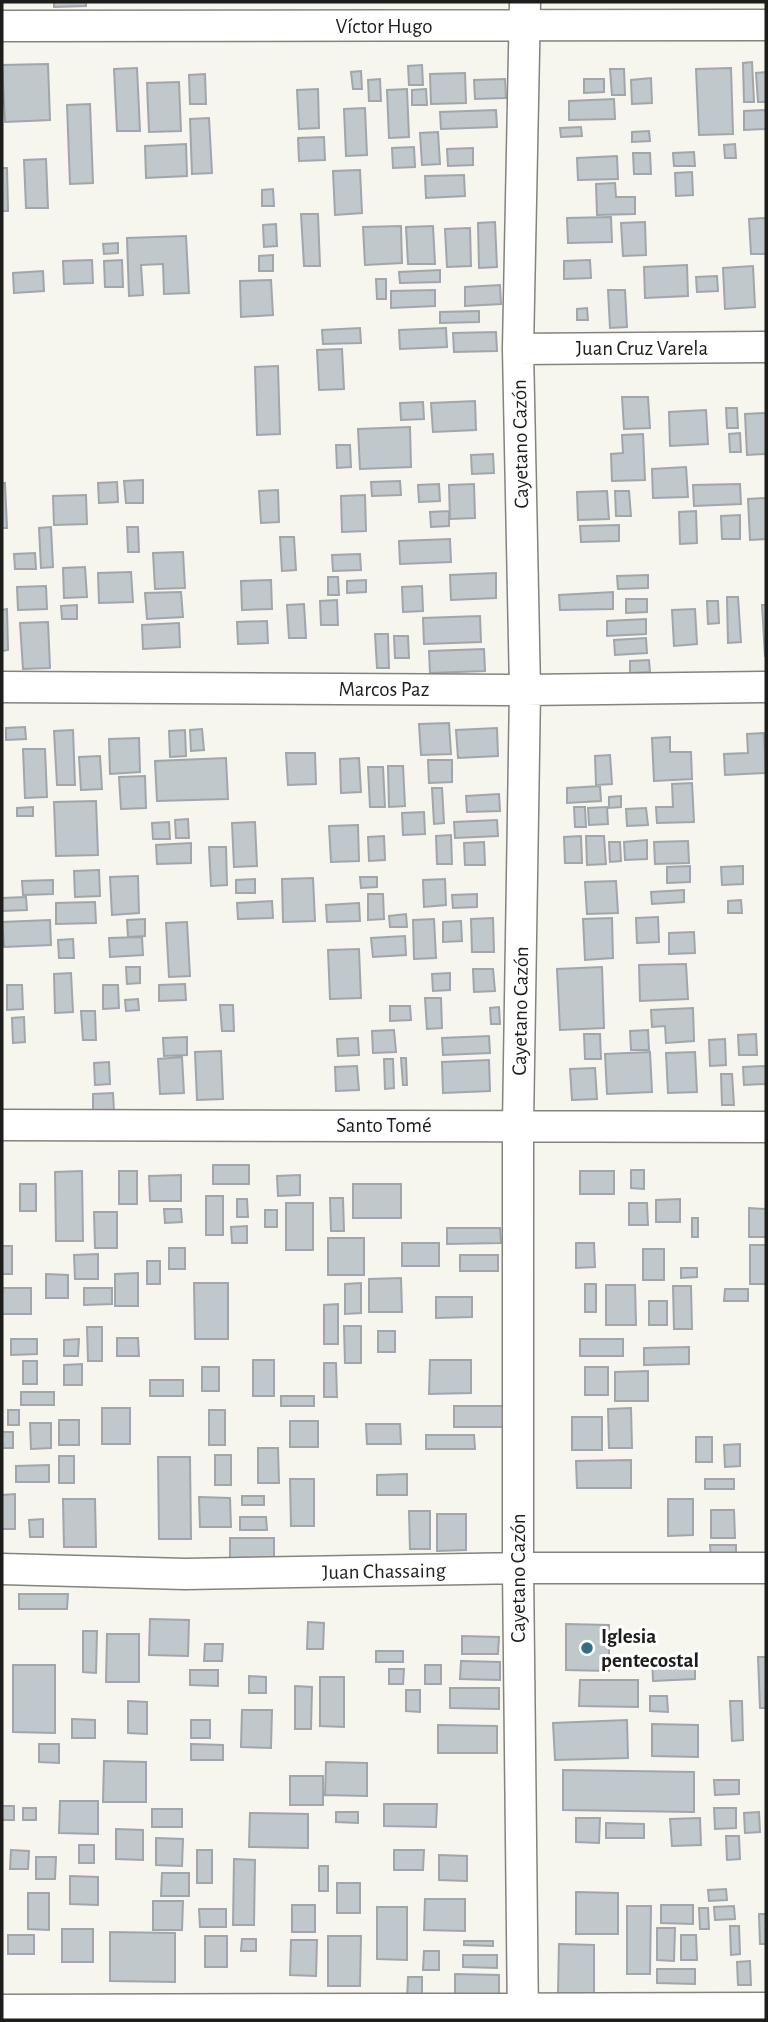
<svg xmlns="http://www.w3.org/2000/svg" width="768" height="2022" font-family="'Alegreya Sans',sans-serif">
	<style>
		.building { fill: #c1c8cb; stroke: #a0a6aa; stroke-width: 2 }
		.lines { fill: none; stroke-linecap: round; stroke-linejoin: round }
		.minor-casing { stroke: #84837e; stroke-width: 33 }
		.minor { stroke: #fff; stroke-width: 30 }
		.poi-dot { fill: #386d89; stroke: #fff; stroke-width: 2.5 }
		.labels { text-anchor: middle; stroke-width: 6; stroke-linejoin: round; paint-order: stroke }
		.street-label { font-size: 21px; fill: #1d1d1b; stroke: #fff }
		.poi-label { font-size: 21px; font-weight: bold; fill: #1d1d1b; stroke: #fff; text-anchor: start }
	</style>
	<rect width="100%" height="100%" fill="#f6f5ee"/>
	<!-- building -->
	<path class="building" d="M54 2H86V6L54 7Z
		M752 62 754 102H744L743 63Z
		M48 64 50 120 5 122 2 65Z
		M422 65 423 85H409L408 66Z
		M137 68 140 131H117L114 69Z
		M731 68 733 134 699 135 696 69Z
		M610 69H624L625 95H612Z
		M361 71 362 89H353L351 72Z
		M766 72V102H758L756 73Z
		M465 73 466 103 431 104 430 74Z
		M205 74 206 104H190L189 75Z
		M651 78 652 103 632 104 631 80Z
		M380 79 381 101H369L368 80Z
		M505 79 506 98 475 99 474 80Z
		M584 79H604V92L584 93Z
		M179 82 181 131 149 132 147 83Z
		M318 89 319 128 299 129 297 90Z
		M407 89 409 137 389 138 387 90Z
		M426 89 427 105H412V90Z
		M614 99 615 119 569 120V101Z
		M90 104 93 183 70 184 67 105Z
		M365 108 367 155 346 156 344 109Z
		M496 110 497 127 441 129 440 112Z
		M766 110V129L744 130V111Z
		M209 118 212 173 192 174 190 119Z
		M581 127 582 136 561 137 560 128Z
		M649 131 650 141 632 142V132Z
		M438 132 440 164 422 165 420 133Z
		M324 137 325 160 299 161 298 138Z
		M186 144 187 176 146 178 145 146Z
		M735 144 736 158H725L724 145Z
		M414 147 415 167 393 168 392 148Z
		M473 148V165L448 166 447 149Z
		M694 152 695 166H674L673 153Z
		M633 153H650L651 174H634Z
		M617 156 618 179 578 180 577 158Z
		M46 159 48 208H26L24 160Z
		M2 168H7L8 211H2Z
		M360 170 362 213 335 215 333 171Z
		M692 172 693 195 676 196 675 173Z
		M464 175 465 196 426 198 425 176Z
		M615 183 616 197H635V214L597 215 596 184Z
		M273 189 274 206H262V190Z
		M301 214H318L320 266H304Z
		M611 217 612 242 568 243 567 218Z
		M766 218V254H751L749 219Z
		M495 222 497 267 479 268 478 223Z
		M645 222 646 255 623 256 621 223Z
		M276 224 277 246 264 247 263 225Z
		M401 226 402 263 365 265 363 227Z
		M433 226 435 264H408L406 227Z
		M470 228 471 266 447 267 445 229Z
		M186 236 189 293 164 294 163 264 141 265 143 295 129 296 127 238Z
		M118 243V253L104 254 103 244Z
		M273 255V271H259V256Z
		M92 260 93 283 64 284 63 261Z
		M122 260 123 287H105L104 261Z
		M590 260 591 278 564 279V261Z
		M687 265 688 296 645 298 644 267Z
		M753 266 755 307 725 309 723 268Z
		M440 270V282L400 283 399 272Z
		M43 271 44 291 14 293 13 273Z
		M717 276 718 291 697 292 696 277Z
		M376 279H386V299H377Z
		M271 280 273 315 241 317 240 281Z
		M500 285 501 304 465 306V287Z
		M435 290V306L391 308V291Z
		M608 290H625L627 327 610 328Z
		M587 308 588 320H577V309Z
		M479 311V322L440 323V312Z
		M360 328 361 343 323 344 322 330Z
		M446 328 447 347 400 349 399 330Z
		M496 332 497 351 454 352 453 333Z
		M342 349 344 389 319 390 317 350Z
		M278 366 280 434 257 435 255 367Z
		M622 397H648L650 428 624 429Z
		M475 401 476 430 433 432 431 403Z
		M423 402 424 419 401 420 400 403Z
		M726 408H737L738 428H727Z
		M706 410 708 444 670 446 669 412Z
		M766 413V454L747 455 745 414Z
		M410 427 411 467 360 469 358 429Z
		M740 433 741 452H730L729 434Z
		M643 434 645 480 612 481 611 454 623 453 622 435Z
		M336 445H350L351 467 337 468Z
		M493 454 494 473 472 474 471 455Z
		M686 467 688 497 653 498 652 469Z
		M143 480V503H126L124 481Z
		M400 481 401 495 372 496 371 482Z
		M117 482 118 502 99 503 98 483Z
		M2 483H5L7 528H2Z
		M439 484 440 501 419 502 418 485Z
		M474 484 475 518 450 519 449 485Z
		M740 484 741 504 694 506 693 485Z
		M278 490 279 522 261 523 259 491Z
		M607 491 609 519 578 520 577 492Z
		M615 491H629L631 516H616Z
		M86 495 87 524 54 525 53 496Z
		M365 495 366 531 342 532 341 496Z
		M766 498V539L750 540 748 499Z
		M449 511V526L431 527 430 512Z
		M696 511 697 543 680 544 679 512Z
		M740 515V539H722L721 516Z
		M619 525V541L581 542 580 526Z
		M51 527 53 567 41 568 39 528Z
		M127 527H138L139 552H128Z
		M280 537H294L296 570 282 571Z
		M450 539 451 562 400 564 399 541Z
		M183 552 185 588 155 589 153 553Z
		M35 553 36 569H15L14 554Z
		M360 554 361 570 333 571 332 555Z
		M85 567 87 597 64 598 63 568Z
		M131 572 133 602 99 603 98 573Z
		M496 573V598L451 600 450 575Z
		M648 575V588L618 589 617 576Z
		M328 577H338L339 595H328Z
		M271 580 272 609 242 610 241 581Z
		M366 580V592L347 593V581Z
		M46 586 47 609 18 610 17 587Z
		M422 586 423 611 403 612 402 587Z
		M181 592 183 617 147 619 145 593Z
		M613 592V609L560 610 559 595Z
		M727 597H738L741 642 728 643Z
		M626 599H647V612L626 613Z
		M337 600 338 625H321L320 601Z
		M707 601H718L719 623 708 624Z
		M304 604 306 638H289L287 605Z
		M77 605V619H62L61 606Z
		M762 605H766V656H765Z
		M7 609 8 650 2 651V610Z
		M695 609 697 644 674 646 672 610Z
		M480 616 481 642 424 644 423 618Z
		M646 619V634L607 636V621Z
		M267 621 268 643 238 644 237 622Z
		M48 622 50 668 23 669 20 623Z
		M179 623 180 647 143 649 142 625Z
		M375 634H388L389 668H377Z
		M394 636H408L409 658H395Z
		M646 638 647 653 615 655 614 640Z
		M484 649 485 671 430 673 429 651Z
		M649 660 650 672 630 673V661Z
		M449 723 451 754 421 755 419 724Z
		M25 727 26 739 6 740V728Z
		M497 728 498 756 458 758 456 730Z
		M202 729 204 750 191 751 190 730Z
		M73 730 75 785H57L54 731Z
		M185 730 186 756 170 757 169 731Z
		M764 733 766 773 725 775 724 754 748 753 747 734Z
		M670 737V752H691L692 779 654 781 652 738Z
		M139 738 140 772 110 774 109 739Z
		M23 749H45L47 797 25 798Z
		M286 753H315L316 784 288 785Z
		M610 755 612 784 596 785 595 756Z
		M100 756 102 789 81 790 79 757Z
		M226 758 228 799 157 801 155 761Z
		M359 758 361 792 341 793 340 759Z
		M428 760H452V782L429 783Z
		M388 766H403L405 806 389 807Z
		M368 767H383L385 807H370Z
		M145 776 146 808 121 809 119 777Z
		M692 783 694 822 657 823 656 807H673L672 784Z
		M600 786 601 801 567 803V788Z
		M432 788H442L444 823 434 824Z
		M499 794 500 811 467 812 466 796Z
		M621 796V807L609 808V797Z
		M96 801 98 855 56 856 54 802Z
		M33 807V816H17V808Z
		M574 807H585L586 827H575Z
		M607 807 608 824 589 825 588 808Z
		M646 808 648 825 627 826 626 809Z
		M424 812 425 834 403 835 402 813Z
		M188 819 189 838H176L175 820Z
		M497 820 498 836 455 838 454 822Z
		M169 822 170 839H153L152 823Z
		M255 822 257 866 234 867 232 823Z
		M358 825 359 861 331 862 329 826Z
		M451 835 452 864H437L436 836Z
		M384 836 385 860 369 861 368 837Z
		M581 836 582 863H565L564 837Z
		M586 836H604L606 864 587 865Z
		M647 840V859L625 860 624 842Z
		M688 841 689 863 655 864 654 842Z
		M484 842 485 865H465L464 843Z
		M609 842H620L621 861 610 862Z
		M191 843V863L157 864 156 845Z
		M209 847H226L227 885 211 886Z
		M690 866V882L667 883V867Z
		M743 866V884L722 885 721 867Z
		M99 870 100 896 75 897 74 871Z
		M138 876 139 913 112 915 110 877Z
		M360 877H377V887L361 888Z
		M313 878 315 921 283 922 282 879Z
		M255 879V893H236V880Z
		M445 879 446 905 424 907 423 880Z
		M53 880V894L23 895 22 881Z
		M616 881 618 913 587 914 585 882Z
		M684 890V902L652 904 651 892Z
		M368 894H383L384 919 368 920Z
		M477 894V907L453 908 452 895Z
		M26 897 27 910 2 911V898Z
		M741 900 742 913H728V901Z
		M272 901 273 918 238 919 237 903Z
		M95 902 96 923 56 924V903Z
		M359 903 360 921 327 922 326 905Z
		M406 914 407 927H390L389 916Z
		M658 917 659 942 637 943 636 918Z
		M493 918 494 952H472L471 919Z
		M612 918 613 958 585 960 583 919Z
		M145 919V936L128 937 127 920Z
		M434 919 436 958 414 959 413 920Z
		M50 920 51 945 4 947 2 922Z
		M461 921 462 941 443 942V922Z
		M187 922 190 976 169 977 166 923Z
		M694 932 695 953 669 954V933Z
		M405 936 406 955 373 957 371 938Z
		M142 937 143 955 110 957 109 938Z
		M73 939 74 958H59L58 940Z
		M359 949 361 998 330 999 328 950Z
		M686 964 688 999 640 1001 639 965Z
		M126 967H140V983L127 984Z
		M602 967 604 1028 560 1030 557 969Z
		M473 969H493L495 991 474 992Z
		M71 973 73 1012 55 1013 54 974Z
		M450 973V990L433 991 432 974Z
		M185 984 186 1000 159 1001V985Z
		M7 985H22L23 1009 7 1010Z
		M103 985H118L119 1008 103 1009Z
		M425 998H441L442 1028 427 1029Z
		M138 999 139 1010 126 1011 125 1000Z
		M220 1005H233L234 1031H222Z
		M390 1006H410L411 1020 390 1021Z
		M499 1007 500 1024H491L490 1008Z
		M693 1008 694 1041 666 1043 665 1026 652 1027 651 1010Z
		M81 1011H95L96 1040H83Z
		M24 1017 25 1042 13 1043 12 1018Z
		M394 1030 396 1052 373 1053 372 1031Z
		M648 1030 649 1050H631L630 1031Z
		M584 1034H600L601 1059H585Z
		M756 1034 757 1055H739L738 1035Z
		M489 1036 490 1053 443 1055 442 1038Z
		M187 1037V1055L164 1056 163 1038Z
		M358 1038 359 1055 338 1056 337 1039Z
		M725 1039 726 1065 710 1066 709 1040Z
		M221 1051 223 1099 197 1100 195 1052Z
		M650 1052 652 1092 607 1094 605 1054Z
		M695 1052 697 1092 668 1093 666 1053Z
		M182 1057 184 1093 160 1094 158 1059Z
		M401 1058H406L407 1085H403Z
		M384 1059H393L394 1088 385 1089Z
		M489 1060 490 1091 443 1093 442 1062Z
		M109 1062 110 1084 95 1085 94 1063Z
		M357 1066 359 1090 336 1091 335 1067Z
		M766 1066V1084L744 1085 743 1067Z
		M595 1068 597 1099 572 1100 570 1069Z
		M721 1074H732L734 1105H722Z
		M113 1093 114 1111 93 1112V1094Z
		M213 1165H249V1184H213Z
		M631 1170H644V1189L631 1188Z
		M82 1171 83 1241H56L55 1172Z
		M119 1171H137V1204H119Z
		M580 1171H614V1194H580Z
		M181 1175V1201H150L149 1176Z
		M300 1175V1195L278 1196 277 1176Z
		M20 1184H36V1211H20Z
		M353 1184H401V1218H353Z
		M206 1196H223V1235H206Z
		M330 1198H343L344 1231H331Z
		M237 1199H247L248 1217H237Z
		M680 1199V1222H656V1200Z
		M286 1203H313V1250H286Z
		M629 1203H647L648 1225H629Z
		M749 1208 766 1209V1237H749Z
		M164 1209H181L182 1222 165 1223Z
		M265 1210H277V1227H265Z
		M94 1212H117V1248H95Z
		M692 1218H698V1237H692Z
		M247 1226V1243H232L231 1227Z
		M447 1228H500L501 1243 447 1244Z
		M328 1238H364V1275H328Z
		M402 1243H439V1266H402Z
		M576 1243H594L595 1267 576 1268Z
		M750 1245H766V1284H750Z
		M2 1246H12V1274H2Z
		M169 1248H185V1269H169Z
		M643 1249H664V1280H643Z
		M98 1254V1279H75L74 1255Z
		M460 1255H498V1271H460Z
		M147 1261H160V1284H147Z
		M681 1268H697V1277L681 1278Z
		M138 1273V1306H115V1274Z
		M46 1274 68 1275V1298H46Z
		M401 1278 402 1312H369V1279Z
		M194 1283H228V1339H195Z
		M361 1283V1313L345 1314V1284Z
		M585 1284H596V1312H585Z
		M606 1285H635L636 1325H606Z
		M673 1286H691L692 1329H674Z
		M2 1288H31V1314H2Z
		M84 1288H112V1304L84 1305Z
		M725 1289H748V1301H724Z
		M436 1297H472V1317L436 1318Z
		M649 1301H667V1325H649Z
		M338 1304V1344H324V1305Z
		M344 1326H361V1363H345Z
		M87 1327H102V1361H88Z
		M378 1331H395V1352H378Z
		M117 1338H138L139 1356H117Z
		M11 1339H37V1354L11 1355Z
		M79 1339 78 1356H64V1340Z
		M580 1339H623V1356H580Z
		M689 1347V1364L644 1365V1348Z
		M253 1360H274V1396H253Z
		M430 1360H471V1393L429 1394Z
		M23 1361H37V1384H23Z
		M324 1363H336L337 1397H324Z
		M82 1364V1385H64V1365Z
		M202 1367H219V1391H202Z
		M585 1367H608V1395H585Z
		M648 1371V1401H615V1372Z
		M150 1380H183V1396H150Z
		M21 1392H54V1405H21Z
		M281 1396H314V1406H281Z
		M454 1406H513L514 1427H454Z
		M102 1408H130V1444H102Z
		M631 1408 632 1448H609L608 1409Z
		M8 1410H19V1425H8Z
		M209 1410H225V1445H209Z
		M572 1417H602V1450H572Z
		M59 1420H79V1445H59Z
		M290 1421H318V1447H290Z
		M30 1423H51V1448L31 1449Z
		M366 1424H400L401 1444H367Z
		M2 1432H13V1448H2Z
		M426 1435H474L475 1449H426Z
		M696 1437H712V1462H696Z
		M740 1444V1466L725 1467 724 1445Z
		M258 1448H278L279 1483H258Z
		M215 1455H231V1485H215Z
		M59 1456H74V1483H59Z
		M158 1457H190L191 1539H159Z
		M631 1460V1488H577L576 1461Z
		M49 1465V1482H16V1466Z
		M407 1474V1495H377V1475Z
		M290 1479H314V1526H291Z
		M705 1479H734V1489H705Z
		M15 1494V1529H2V1495Z
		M242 1496H264V1505H242Z
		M199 1497 230 1498 231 1527H200Z
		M63 1499H95L96 1547H64Z
		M668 1499H693V1535L668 1536Z
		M711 1510H734L735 1538H711Z
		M409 1511H430V1549H410Z
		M437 1514H466V1550L437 1551Z
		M240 1517H266L267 1530H240Z
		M43 1519V1537H30L29 1520Z
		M230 1538H274V1560H230Z
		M710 1545H736V1560H711Z
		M19 1594H68L67 1609H19Z
		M150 1619 189 1620 188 1656 149 1655Z
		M308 1622 324 1623 323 1649H307Z
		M566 1624 609 1625V1671L566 1670Z
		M83 1631H97L96 1673 83 1672Z
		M107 1634H139V1682H106Z
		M462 1636 499 1637 498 1654H462Z
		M205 1644H223L222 1661H204Z
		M376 1651H403V1662H376Z
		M695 1656V1679L653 1681 652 1657Z
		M758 1657H766V1708H760Z
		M461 1661 500 1662V1680L460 1679Z
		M13 1665H55V1733L13 1732Z
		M425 1665H441V1684H425Z
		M389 1669H404L403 1684H389Z
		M190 1670H218V1686L190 1685Z
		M249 1676 266 1677V1693H249Z
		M320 1677H344V1727L320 1726Z
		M580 1680H638V1707L579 1706Z
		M295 1686 312 1687 311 1729H295Z
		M450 1688H499V1709L450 1708Z
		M406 1690H420V1712L406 1711Z
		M650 1696H667L668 1712 650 1711Z
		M128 1701 147 1702V1734L128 1733Z
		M730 1701H742L743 1740 732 1741Z
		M242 1710H272L271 1748 241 1747Z
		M72 1719 95 1720V1738H72Z
		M191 1720H210V1738H191Z
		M627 1720 628 1758 555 1760 553 1723Z
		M652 1724 698 1725V1757L652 1756Z
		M438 1725 497 1726V1753H438Z
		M39 1744H59V1763L39 1762Z
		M191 1744 223 1745V1760H191Z
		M104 1761 146 1762V1802H103Z
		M326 1762 367 1763V1796L325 1795Z
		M563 1770 694 1772V1812L563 1810Z
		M290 1776H323V1805H290Z
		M714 1780H739V1794L715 1795Z
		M60 1801H98V1834L59 1833Z
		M384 1804H437L436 1827 384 1826Z
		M2 1806H14V1820H2Z
		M23 1808H36V1820H23Z
		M714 1808H736V1828L715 1829Z
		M152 1809H182V1827H152Z
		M336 1812H358V1823L336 1822Z
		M759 1812 760 1832 745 1833 744 1813Z
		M250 1813 308 1814V1848L249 1847Z
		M576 1818H600L599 1843 576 1842Z
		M700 1818 701 1845 672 1846 670 1819Z
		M606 1823 644 1824V1838H606Z
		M116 1829 143 1830V1860L116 1859Z
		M726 1836H739L740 1859 727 1860Z
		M156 1838 183 1839 182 1866 156 1865Z
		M79 1845H94V1863H79Z
		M11 1850 29 1851 28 1869H10Z
		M197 1850H212V1883H197Z
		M394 1850H424L423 1870H394Z
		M439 1855 467 1856V1881L439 1880Z
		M36 1857H56L55 1879H36Z
		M234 1859 255 1860 254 1925H233Z
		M319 1866H328V1891H319Z
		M162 1873H189V1896H161Z
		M70 1876 98 1877V1905L70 1904Z
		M337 1883H360V1913H337Z
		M726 1889 727 1900 709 1901 708 1890Z
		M576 1892 618 1893V1934H576Z
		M28 1893H49V1930L28 1929Z
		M425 1899H465V1931L424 1930Z
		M153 1901H183L182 1930H153Z
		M292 1905H315V1932H292Z
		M661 1905H693V1924L661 1923Z
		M627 1906H651L650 1974H627Z
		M734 1906 735 1919 715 1920 714 1907Z
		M377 1907H407V1960L377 1959Z
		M699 1908H708L709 1929H700Z
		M199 1909H226V1927H200Z
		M759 1914H766V1944H760Z
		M730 1926H739L740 1954 731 1955Z
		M657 1928H675L674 1961 657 1960Z
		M62 1929H93V1962H62Z
		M110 1932 175 1933V1982L110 1981Z
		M8 1935H34V1954H8Z
		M681 1935H696L697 1960H681Z
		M205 1936H227V1967H205Z
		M328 1936H361L360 1986H328Z
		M242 1939H256V1951H241Z
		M291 1940H317L316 1976 290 1975Z
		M464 1941H493V1946L464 1945Z
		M559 1944 594 1945V1994L558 1993Z
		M424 1951H439V1970H423Z
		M463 1955H497V1968L463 1967Z
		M750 1961 751 1985H738L737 1962Z
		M657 1969H695V1984L657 1983Z
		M455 1974 499 1975V1996H455Z
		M408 1977H422V2001L407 2000Z"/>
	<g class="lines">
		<!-- minor casing -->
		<g class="minor-casing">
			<path id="minor" d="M2 26 766 25
				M518 349 766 347
				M2 687 525 690 766 687
				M2 1125 766 1127
				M2 1569 185 1574 518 1568H766
				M2 2010 766 2008
				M523 2020 518 1568V1125L525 690 518 349 525 2"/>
		</g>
		<!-- minor -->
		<use href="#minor" class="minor"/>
	</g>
	<!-- markers -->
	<circle class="poi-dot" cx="587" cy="1648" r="7"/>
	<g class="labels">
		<!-- street labels -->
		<g class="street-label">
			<text x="384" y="33">Víctor Hugo</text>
			<text x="642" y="355">Juan Cruz Varela</text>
			<text transform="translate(520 444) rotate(-91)" y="7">Cayetano Cazón</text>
			<text x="384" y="696">Marcos Paz</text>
			<text transform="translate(520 1011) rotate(-89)" y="7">Cayetano Cazón</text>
			<text x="384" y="1132">Santo Tomé</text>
			<text transform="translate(384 1571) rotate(-1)" y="7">Juan Chassaing</text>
			<text transform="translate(518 1578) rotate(-90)" y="7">Cayetano Cazón</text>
		</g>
		<!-- poi labels -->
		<g class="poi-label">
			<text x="601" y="1643">Iglesia<tspan x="601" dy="24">pentecostal</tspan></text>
		</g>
	</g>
	<!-- border -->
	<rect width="768" height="2022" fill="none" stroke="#1d1d1b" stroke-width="7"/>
</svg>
